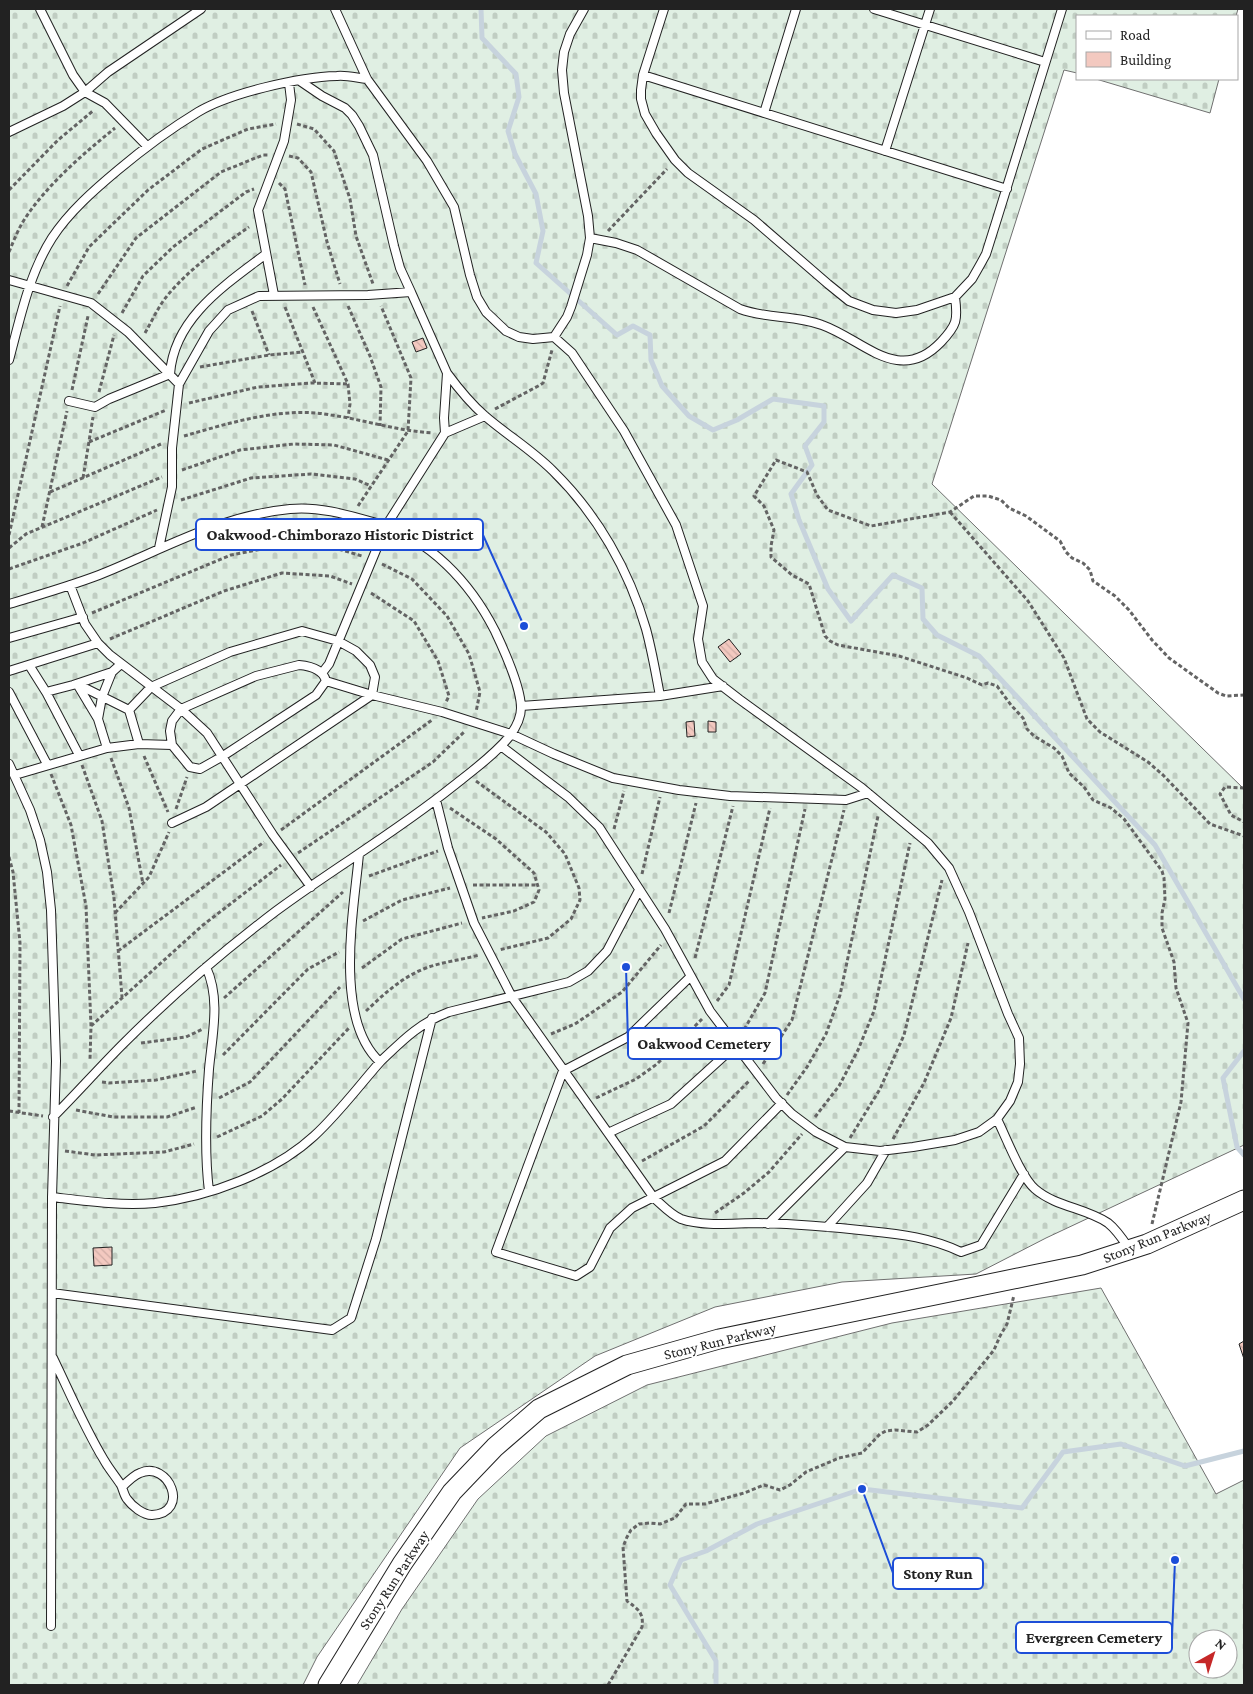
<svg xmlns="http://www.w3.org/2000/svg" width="1253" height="1694" font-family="'Crimson Pro',serif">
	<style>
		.cemetery { fill: url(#cemetery-stones); stroke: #6f6f6f; fill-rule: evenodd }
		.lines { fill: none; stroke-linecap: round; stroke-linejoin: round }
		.stream { stroke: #c7d3dd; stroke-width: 5 }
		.building { fill: url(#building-back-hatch); stroke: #222 }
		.service-casing { stroke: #222; stroke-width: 10 }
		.tertiary-casing { stroke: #222; stroke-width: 21 }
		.path { stroke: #646464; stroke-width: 3; stroke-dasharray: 4 2.5; stroke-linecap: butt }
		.service { stroke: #fff; stroke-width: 8 }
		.tertiary { stroke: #fff; stroke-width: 19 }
		.labels { text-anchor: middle; stroke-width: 4; stroke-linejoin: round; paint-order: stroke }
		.street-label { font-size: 15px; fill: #222; stroke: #fff }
		.leader { fill: none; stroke: #1d4ed8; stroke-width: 2 }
		.callout-dot { fill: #1d4ed8; stroke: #fff; stroke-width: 2 }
		.callout { fill: #fff; stroke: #1d4ed8; stroke-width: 2 }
		.callout-label { font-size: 16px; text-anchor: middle; font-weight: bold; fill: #222 }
	</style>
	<defs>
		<pattern id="cemetery-stones" width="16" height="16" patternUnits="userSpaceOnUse" patternTransform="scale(1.25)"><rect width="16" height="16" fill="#e0efe3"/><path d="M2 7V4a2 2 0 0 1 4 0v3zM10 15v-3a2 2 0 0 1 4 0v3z" fill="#c0cdc2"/></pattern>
		<pattern id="building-back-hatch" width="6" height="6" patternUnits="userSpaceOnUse" patternTransform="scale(1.25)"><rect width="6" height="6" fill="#f3c9c0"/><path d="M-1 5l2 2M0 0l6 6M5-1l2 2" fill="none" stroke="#d0aca5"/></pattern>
	</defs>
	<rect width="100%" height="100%" fill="#fff"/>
	<!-- cemetery -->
	<path class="cemetery" d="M9 9H1238L1236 16H1077V73L1064 70 932 484 1244 789V1145L1046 1238 976 1274 842 1282 715 1307 595 1356 460 1448 317 1657 303 1685H9Z
		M1096 79H1219L1210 113Z
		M1101 1288 1216 1494 1244 1480V1685H357L402 1609 478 1499 546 1436 647 1385 892 1323ZM1198 1639H1228V1669H1198Z"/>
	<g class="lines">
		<!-- stream -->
		<path class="stream" d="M481 9 482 38 516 74 519 97 508 131 515 154 536 194 543 231 536 263 617 335 633 326 650 335 651 360 662 386 689 416 713 430 737 420 773 399 824 406V422L805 446 812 465 791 494 799 520 828 589 851 621 893 575 922 588 923 619 937 635 979 656 1155 845 1244 999
			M1244 1051 1223 1078 1237 1147 1244 1155
			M716 1685V1661L670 1585 681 1560 706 1551 757 1524 862 1489 1022 1508 1063 1452 1121 1444 1185 1466 1244 1451"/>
	</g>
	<!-- building -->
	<path class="building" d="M423 338 427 348 416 352 412 342Z
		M729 639 741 654 730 662 718 647Z
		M694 721 695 736 687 737 686 722Z
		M708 721 716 722V732H708Z
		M112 1247V1265L94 1266 93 1248Z
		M1244 1341V1359L1239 1344Z"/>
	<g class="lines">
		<!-- service casing -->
		<g class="service-casing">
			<path id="service" d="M40 9 73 75 85 92 105 103 147 146
				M335 9 367 79 427 161 454 207 470 275 477 297 486 312 506 331 519 337 533 339 554 337 567 317 571 307 587 255 590 238 588 216 564 93 562 70 564 52 570 34 584 9
				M664 9 643 75 641 90V99L645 114 656 133 675 160 688 173 754 220 828 284 849 301 873 310 896 313 917 310 955 297 972 279 980 265 986 254 997 219 1062 9
				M874 9 1045 62
				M643 75 1007 189
				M764 113 796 9
				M9 132 63 106 85 92 108 72 201 9
				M885 151 930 9
				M590 238 616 243 637 250 740 309C767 319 796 315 822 325 864 340 899 386 941 342 957 325 958 320 955 297
				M9 280 91 303 128 332 179 384 172 448V487L159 548
				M274 295 258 210 284 141 291 100 289 83
				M9 360C20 319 29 274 52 238 69 212 94 190 118 170 143 149 170 129 198 112 230 93 299 77 337 76 347 75 357 78 367 79
				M447 373C458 388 470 403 485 416 507 435 532 450 553 471 597 514 629 570 646 629 652 651 656 674 660 696
				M179 384 209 331 228 310 259 296 368 295 411 292 400 268 394 246 373 155 359 126 352 115 345 108 322 96 300 81
				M69 401 95 407 109 399 170 374C174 318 225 285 266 254
				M445 433 485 416
				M70 585 85 624 98 643 110 655 181 709 207 733 273 835 311 887
				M9 604C39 595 70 586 99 575 162 550 221 515 290 509 319 506 348 515 376 523 430 539 470 582 495 631 504 650 521 687 521 708 521 718 515 729 509 737 493 756 471 772 452 787 396 832 334 868 276 911 222 952 171 996 123 1044 99 1068 77 1093 53 1117
				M9 638 83 617
				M29 665 46 692 79 755
				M299 665C310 666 323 669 326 681L316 695 223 756 200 769 190 767 172 745 170 731 172 721 181 709 256 676Z
				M9 671 98 643
				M322 673 329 664 386 526 445 433 444 418 447 373 411 292
				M326 681 372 695 442 712 511 734 554 754 613 778 679 790 730 796 846 800 868 793
				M77 684 129 710
				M77 684 98 719
				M9 692 47 764
				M46 692 73 685 112 672 121 664
				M521 706 660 696 723 686
				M139 744 129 710 151 687 230 652 302 631 338 641 356 651 370 665 375 677 372 695 206 807 172 823
				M501 746 568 797 599 827 665 929 710 1011 776 1098 792 1114 816 1132 845 1147 880 1151 913 1147 955 1140 979 1132 997 1119 1010 1101 1018 1082 1020 1064 1019 1038 1008 1014 969 912 949 868 928 843 862 788 739 699 713 679 702 662 698 639 703 606 676 525 624 431 572 353 554 337
				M107 748 98 719 102 697 112 672
				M9 764 30 810 40 840 47 872 51 910 56 1061 52 1197 51 1626
				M15 775 107 748 139 744 172 745
				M436 800 448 848 474 923 512 997 654 1198C662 1205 671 1215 681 1219 705 1227 733 1223 758 1223 795 1224 832 1227 869 1231 901 1234 932 1238 961 1252L981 1245 1024 1174
				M206 967C221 999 212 1036 209 1069 206 1109 204 1151 209 1191
				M690 977 628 1037 563 1071 496 1252 576 1276 590 1267 610 1228 632 1208 725 1161 782 1103
				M380 1062C402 1041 419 1023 449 1012L569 982 588 971 607 951 639 890
				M997 1119C1006 1137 1021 1177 1035 1189 1056 1207 1086 1208 1108 1223 1117 1230 1124 1241 1130 1250
				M608 1133 671 1104 735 1046
				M52 1197C86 1201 120 1206 155 1203 208 1197 274 1173 314 1136 338 1114 358 1087 380 1062 333 1019 354 910 359 854
				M768 1224 845 1147
				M827 1227 867 1183 886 1150
				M52 1293 332 1330 351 1318 376 1239 432 1018
				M53 1358C69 1391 85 1429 104 1460 109 1469 116 1477 121 1485 123 1489 124 1495 127 1499 132 1506 143 1515 152 1515 191 1513 169 1460 140 1473 134 1475 127 1482 122 1487"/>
		</g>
		<!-- tertiary casing -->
		<g class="tertiary-casing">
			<path id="tertiary" d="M328 1685 402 1564 452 1492 495 1447 539 1409 627 1365 719 1339 1082 1265 1147 1244 1244 1200"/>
		</g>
		<!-- path -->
		<path class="path" d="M297 124 314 129 334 151 350 199 356 236 373 284
			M289 156 298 158 311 172 327 242 340 284
			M279 183 285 189 305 285
			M9 190 58 140 94 110
			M608 231 667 169
			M9 252C14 240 19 227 26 217 49 183 83 154 115 128
			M67 286 89 247 148 190 202 149 248 129 276 124
			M98 294 136 238 221 172 263 155H268
			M348 306 370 356 381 387 380 426
			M285 307 315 383
			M313 307 348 384 350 404 348 418
			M252 311 269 355
			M122 313 143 276 173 247 246 192 254 189
			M145 333C152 321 158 307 167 296 189 269 220 247 249 227
			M200 367 269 355 303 352
			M72 390 88 316
			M99 392 114 335
			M189 403 258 387 311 383 348 384
			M495 409 540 385 543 383 552 350
			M184 436C230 423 282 406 331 415 365 420 398 431 433 433
			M89 442 166 410
			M182 470 240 450 294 444 334 445 388 460
			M83 478 93 417
			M50 492 161 444
			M181 500 251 478 311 474 355 479 371 486
			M358 506 408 431 411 378 381 306
			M950 512 1028 601 1064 658 1087 719 1100 732 1148 762 1163 775 1210 824 1244 836
			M42 527 67 411
			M9 535 60 306
			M9 548 26 534 162 477
			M382 564 412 579 447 616 469 654 480 692 476 712
			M9 569 83 543 157 510
			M371 593 414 621 438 661 449 696 446 702
			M92 613 231 555 283 545 328 546 362 556
			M110 639 224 591 282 573 330 576 352 584
			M144 756 168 812
			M111 758 129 808 143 884
			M82 765 102 821 114 898 122 997
			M51 774 71 825 86 906 91 1026 90 1060
			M476 781 546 832 565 854 579 888 580 900 571 919 548 938 499 950
			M1244 788 1225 787 1220 794 1231 815 1244 822
			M450 808 496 839 534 873 539 890 534 902 514 911 482 918
			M176 809 187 777
			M614 829 624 791
			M281 830 432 720
			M298 853 433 762 464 732
			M9 857 13 872 20 943 19 1113
			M642 874 660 797
			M369 876 438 851
			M473 885H537
			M115 913 149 877 169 832
			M669 913 696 803
			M363 921 402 900 450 888
			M118 951 264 842
			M695 958 733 806
			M362 968 402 939 462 923
			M224 998 343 892
			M717 1001 729 985 770 808
			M366 1011C384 994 402 977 426 968 442 962 461 960 479 955
			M91 1026 203 925 281 865
			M551 1034 575 1024 622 992 661 945
			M741 1035 765 993 805 809
			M141 1043 186 1037 203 1029
			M223 1055 308 969 339 952
			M763 1064 792 1020 844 810
			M102 1082 109 1083 156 1080 197 1071
			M787 1095 807 1067 826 1034 840 995 878 816
			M219 1098 250 1082 340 987
			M596 1098 636 1079 657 1064 702 1019
			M76 1110 113 1117H167L197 1107
			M9 1111 43 1116
			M815 1117 839 1086 858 1050 874 1011 910 843
			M217 1137 262 1116 282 1099 349 1028
			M850 1138 880 1089 904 1035 942 880
			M893 1139 924 1083 951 1018 968 943
			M65 1151 95 1155 164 1152 194 1144
			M642 1161 704 1126 750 1080
			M715 1213 744 1193 769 1172 802 1134
			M1152 1224 1181 1102 1188 1023 1176 988 1174 962 1162 928V913L1165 899 1164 878 1162 871 1124 819 1111 808 1093 800 1084 787 1069 773 1062 756 1054 748 1034 736 1027 729 1023 718 1011 705 997 686 988 683 982 685 967 678 899 656 838 645 830 641 825 636 809 584 792 575 771 557V546L774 530 764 506 754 496 776 460 807 472 817 495 828 510 871 526 950 512 974 496H988L1001 500 1009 508 1026 516 1060 541 1066 552 1072 558 1083 563 1090 570 1093 581 1115 596 1129 610 1152 640 1169 658 1218 693 1226 696 1244 695
			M608 1685 642 1627C644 1613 638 1609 627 1601L623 1547 627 1537 631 1530 639 1524 650 1523 660 1524 675 1518 686 1504H705L744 1493 764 1485 780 1490 790 1485 806 1472 839 1458 862 1453 880 1434 886 1431 895 1430 917 1432 928 1425 953 1401 994 1350 1000 1336 1007 1324 1014 1295"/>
		<!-- service -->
		<use href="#service" class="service"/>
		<!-- tertiary -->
		<use href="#tertiary" class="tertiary"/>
	</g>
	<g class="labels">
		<!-- street labels -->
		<g class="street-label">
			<text transform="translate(1157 1237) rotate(-22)" y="5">Stony Run Parkway</text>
			<text transform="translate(720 1341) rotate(-14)" y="5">Stony Run Parkway</text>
			<text transform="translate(394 1580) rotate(-57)" y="5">Stony Run Parkway</text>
		</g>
	</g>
	<!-- callouts -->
	<path class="leader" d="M524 626L483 535M626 967L628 1043M862 1489L893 1573M1175 1560L1172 1637"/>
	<g class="callout-dot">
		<circle cx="524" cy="626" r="5"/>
		<circle cx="626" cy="967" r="5"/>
		<circle cx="862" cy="1489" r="5"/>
		<circle cx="1175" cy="1560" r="5"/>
	</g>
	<g class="callout">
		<rect x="196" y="519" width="287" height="31" rx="5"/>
		<rect x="628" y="1028" width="153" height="31" rx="5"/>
		<rect x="893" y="1558" width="90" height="31" rx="5"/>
		<rect x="1016" y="1622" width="156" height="31" rx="5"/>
	</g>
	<g class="callout-label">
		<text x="340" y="540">Oakwood-Chimborazo Historic District</text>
		<text x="704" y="1049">Oakwood Cemetery</text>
		<text x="938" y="1579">Stony Run</text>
		<text x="1094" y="1643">Evergreen Cemetery</text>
	</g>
	<!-- border -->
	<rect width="1253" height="1694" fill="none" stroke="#222222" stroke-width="20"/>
	<!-- legend -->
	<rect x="1076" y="15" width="162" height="65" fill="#ffffff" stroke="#a7a7a7"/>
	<rect x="1086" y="31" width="25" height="8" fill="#ffffff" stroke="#a7a7a7"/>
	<text x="1120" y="40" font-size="15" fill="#222222">Road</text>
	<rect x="1086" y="52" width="25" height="15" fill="#f3c9c0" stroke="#a7a7a7"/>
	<text x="1120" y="65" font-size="15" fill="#222222">Building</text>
	<!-- north arrow -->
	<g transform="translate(1213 1654) rotate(39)"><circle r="24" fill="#ffffff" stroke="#a7a7a7"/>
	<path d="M0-4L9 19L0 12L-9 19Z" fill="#c62828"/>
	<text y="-8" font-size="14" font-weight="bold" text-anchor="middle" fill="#222222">N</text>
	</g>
</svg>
